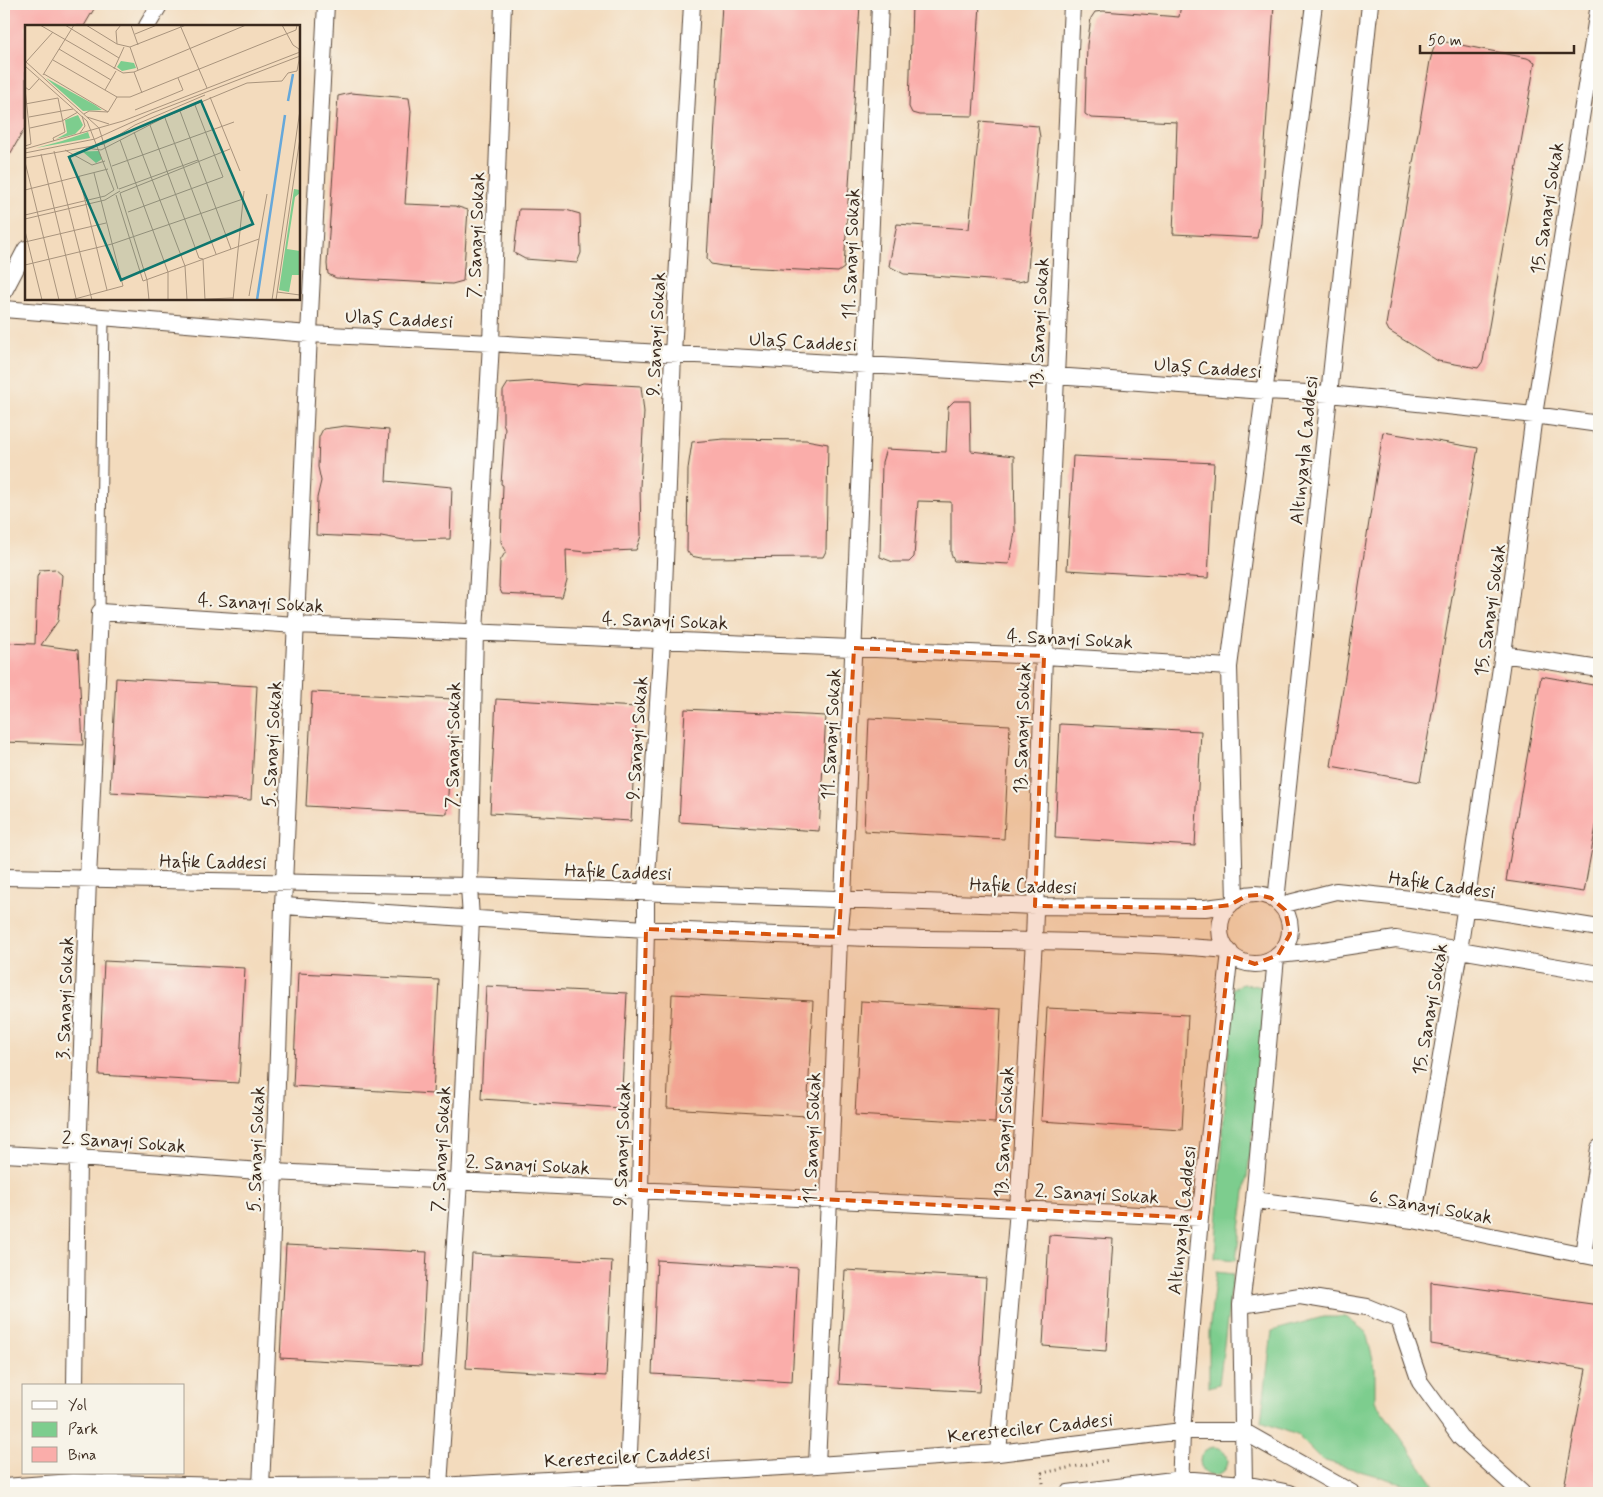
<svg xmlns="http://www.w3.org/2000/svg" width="1603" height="1497" font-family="Mynerve,sans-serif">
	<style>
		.green { fill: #7dcd8e; stroke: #5c7c56 }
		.building { fill: #faadaa }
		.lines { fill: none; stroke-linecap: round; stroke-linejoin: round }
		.lane-casing { stroke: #574536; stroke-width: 11 }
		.street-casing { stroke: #574536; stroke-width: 18 }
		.path { stroke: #574536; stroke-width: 3; stroke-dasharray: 1 4; stroke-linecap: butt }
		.lane { stroke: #fff; stroke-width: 9 }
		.street { stroke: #fff; stroke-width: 16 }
		.marked { fill: #d7540e; fill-opacity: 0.2; stroke: #d7540e; stroke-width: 4; stroke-dasharray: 10 6; stroke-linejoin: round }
		.labels { text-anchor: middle; stroke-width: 4.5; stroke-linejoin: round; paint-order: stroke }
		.street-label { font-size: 19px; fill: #3b2a1e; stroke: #f7f3e8 }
		.inset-river { fill: none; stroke: #66a8da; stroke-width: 2.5 }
		.inset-road { fill: none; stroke: #a9947d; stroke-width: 1 }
		.view { fill: #0f766e; fill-opacity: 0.15; stroke: #0f766e; stroke-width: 2.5 }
		.inset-edge { fill: none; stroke: #3b2a1e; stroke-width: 2.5 }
	</style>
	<rect width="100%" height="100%" fill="#f7f3e8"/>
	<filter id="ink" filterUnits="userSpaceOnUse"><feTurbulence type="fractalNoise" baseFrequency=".02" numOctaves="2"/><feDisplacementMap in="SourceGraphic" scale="10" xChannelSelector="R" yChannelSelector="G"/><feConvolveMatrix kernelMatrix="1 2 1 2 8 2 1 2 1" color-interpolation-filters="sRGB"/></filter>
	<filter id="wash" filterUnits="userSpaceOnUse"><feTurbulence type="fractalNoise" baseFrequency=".0096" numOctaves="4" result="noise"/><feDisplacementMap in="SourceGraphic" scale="20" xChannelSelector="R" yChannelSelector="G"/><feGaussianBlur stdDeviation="1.12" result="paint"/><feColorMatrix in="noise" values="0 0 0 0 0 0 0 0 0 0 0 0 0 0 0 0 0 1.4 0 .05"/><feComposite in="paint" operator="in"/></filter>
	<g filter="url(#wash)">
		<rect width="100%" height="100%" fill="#f3dbbd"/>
		<!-- green -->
		<path class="green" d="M1243 984 1272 988 1236 1260 1215 1258 1232 989Z
			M1216 1272 1233 1274 1219 1384 1209 1387V1332Z
			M1323 1317H1346L1366 1332 1375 1368V1401L1437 1489 1448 1493H1425L1405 1484 1322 1460 1297 1435 1261 1422 1272 1331Z
			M1200 1461a14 14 0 1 1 28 0a14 14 0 1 1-28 0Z"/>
		<g id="blocks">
			<!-- building -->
			<path class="building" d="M4 4H97L84 26H26V126L4 165Z
				M722 4H860L844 268 838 272 722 266 711 264 707 259Z
				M912 4H980L973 116 919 115 912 113 909 107Z
				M1181 4H1274L1260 222 1257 238 1173 234 1177 122 1091 118 1085 114 1087 45 1091 18 1095 12 1103 11 1179 17Z
				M1441 41 1527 58 1535 62 1483 361 1478 368 1438 361 1389 331 1386 325 1430 61 1435 43Z
				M351 93 409 98 411 111 405 204 455 206 468 210 463 281 452 284 336 278 328 274 327 264 338 96Z
				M980 121 1038 126 1040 137 1027 280 1018 282 904 274 889 266 897 224 969 229Z
				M519 209 566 210 580 214 581 253 577 263 525 259 514 253Z
				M536 381 577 385 583 383 641 386 644 412 640 487 641 536 636 550 586 552 566 550 567 580 562 597 502 594 499 587 500 561 506 551 501 542 503 485 501 484 505 428 503 423V391L508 383Z
				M954 401H970L971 451 1014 456 1015 532 1009 564 954 561 951 554V502L918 501 914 557 909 562H893L880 557 882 462 886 449 946 452 948 407Z
				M345 426 389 430 386 481 452 487 450 539 404 540 381 536V538L316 535 317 498 321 481 318 467 319 437 323 429Z
				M1383 432 1478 448 1420 782 1331 766Z
				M724 439 806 440 828 444 826 551 823 557 701 558 691 556 687 551 688 469 692 442Z
				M1073 456 1214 463 1208 578 1067 570Z
				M55 569 62 575 58 621 41 645 78 650 83 745 4 742V643L35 644 37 577 40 570Z
				M1541 676 1599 686V810L1584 892 1506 881Z
				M116 678 257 686 251 800 110 792Z
				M312 692 453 699 447 814 306 806Z
				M496 699 637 707 631 821 490 813Z
				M685 709 826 716 819 831 679 822Z
				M869 718 1010 725 1004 839 864 831Z
				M1060 724 1201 731 1195 846 1055 838Z
				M104 961 245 968 239 1083 99 1075Z
				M298 973 439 980 433 1094 293 1086Z
				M486 986 627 993 621 1108 481 1099Z
				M672 994 813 1001 807 1116 667 1108Z
				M861 1001 1001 1009 995 1123 855 1115Z
				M1047 1008 1188 1015 1182 1130 1041 1121Z
				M1049 1235 1113 1239 1106 1351 1043 1346Z
				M286 1245 427 1252 421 1366 280 1358Z
				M472 1254 612 1261 606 1376 466 1368Z
				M657 1260 798 1268 792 1382 652 1374Z
				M845 1270 986 1278 979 1392 839 1384Z
				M1431 1282 1599 1305V1493H1563L1586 1369 1431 1344Z"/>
		</g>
	</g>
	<g filter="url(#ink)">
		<use href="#blocks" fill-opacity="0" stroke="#574536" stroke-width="1"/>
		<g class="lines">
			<!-- lane casing -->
			<g class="lane-casing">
				<path id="lane" d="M100 612 104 317"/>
			</g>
			<!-- street casing -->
			<g class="street-casing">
				<path id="street" d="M147 26 160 4
					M4 291 26 249
					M4 309 309 334 491 343 1055 376 1265 391 1329 394 1534 415 1599 424
					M1503 654 1599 669
					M4 877 469 886 1035 906 1205 908 1230 905
					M1220 929a35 35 0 1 1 70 0a35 35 0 1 1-70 0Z
					M1235 901 1229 667 1314 4
					M1276 901 1370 4
					M1281 905 1336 891 1411 899 1500 912 1599 928
					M283 906C468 918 653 932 839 937 968 941 1098 939 1228 950
					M1278 955 1317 951 1396 939 1599 974
					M4 1154 78 1158 274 1172 1200 1218
					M1254 1200 1413 1220 1599 1258
					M1413 1220 1459 951 1503 654 1534 415 1599 4
					M1583 1255 1599 1148
					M1241 1305 1300 1296 1367 1307 1399 1320 1420 1382 1460 1437 1522 1493
					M75 1386 78 1158 88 879 100 612 296 625 1044 656 1229 667
					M998 1453 1018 1209 1034 940 1044 656 1072 4
					M817 1465 829 1199 839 937 843 899 880 4
					M628 1476 640 1190 646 929V892L662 640 673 354 692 4
					M439 1486 459 1181 471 919 469 886 475 632 491 343 503 4
					M4 1487 73 1482 261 1487 439 1486 817 1465 998 1453 1182 1431H1243L1352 1493
					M261 1487 271 1260 283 906 309 334 326 4
					M1068 1493 1181 1479 1244 1484 1290 1493
					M1180 1493 1182 1431 1200 1218 1230 952
					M1246 1493 1244 1484 1241 1305 1254 1200 1276 957"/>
			</g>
			<!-- path -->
			<path class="path" d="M1044 1493 1042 1473 1109 1460"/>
			<!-- lane -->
			<use href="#lane" class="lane"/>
			<!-- street -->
			<use href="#street" class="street"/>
		</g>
	</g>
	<!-- marked area -->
	<path class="marked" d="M854 648 1044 656 1035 906 1205 908 1230 905 1246 896 1259 895 1271 898 1285 910 1290 934 1278 955 1255 964 1229 955 1200 1218 640 1190 646 929 839 937Z"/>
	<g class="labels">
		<!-- street labels -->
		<g class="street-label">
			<text transform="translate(1546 208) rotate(-81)" y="7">15. Sanayi Sokak</text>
			<text transform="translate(475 235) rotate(-88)" y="7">7. Sanayi Sokak</text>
			<text transform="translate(850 254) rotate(-88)" y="7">11. Sanayi Sokak</text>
			<text transform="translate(399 318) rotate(3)" y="7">Ulaş Caddesi</text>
			<text transform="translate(1038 323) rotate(-87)" y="7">13. Sanayi Sokak</text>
			<text transform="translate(655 334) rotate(-87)" y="7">9. Sanayi Sokak</text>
			<text transform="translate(803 341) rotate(3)" y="7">Ulaş Caddesi</text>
			<text transform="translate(1208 367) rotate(4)" y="7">Ulaş Caddesi</text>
			<text transform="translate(1303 450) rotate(-84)" y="7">Altınyayla Caddesi</text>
			<text transform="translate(261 602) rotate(3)" y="7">4. Sanayi Sokak</text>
			<text transform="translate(1489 610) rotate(-82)" y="7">15. Sanayi Sokak</text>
			<text transform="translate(665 620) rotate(2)" y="7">4. Sanayi Sokak</text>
			<text transform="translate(1070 638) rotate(3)" y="7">4. Sanayi Sokak</text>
			<text transform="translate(1021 728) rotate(-88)" y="7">13. Sanayi Sokak</text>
			<text transform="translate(830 734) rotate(-87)" y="7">11. Sanayi Sokak</text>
			<text transform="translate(636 738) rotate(-86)" y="7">9. Sanayi Sokak</text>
			<text transform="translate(271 744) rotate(-87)" y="7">5. Sanayi Sokak</text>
			<text transform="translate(452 745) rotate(-89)" y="7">7. Sanayi Sokak</text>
			<text transform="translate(213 861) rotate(1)" y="7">Hafik Caddesi</text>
			<text transform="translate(618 871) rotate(2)" y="7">Hafik Caddesi</text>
			<text transform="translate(1442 884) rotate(8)" y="7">Hafik Caddesi</text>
			<text transform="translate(1023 885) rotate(2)" y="7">Hafik Caddesi</text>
			<text transform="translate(64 998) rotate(-88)" y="7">3. Sanayi Sokak</text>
			<text transform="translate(1429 1009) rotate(-80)" y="7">15. Sanayi Sokak</text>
			<text transform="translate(1003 1132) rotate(-87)" y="7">13. Sanayi Sokak</text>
			<text transform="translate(811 1138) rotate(-88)" y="7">11. Sanayi Sokak</text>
			<text transform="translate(124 1141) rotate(4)" y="7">2. Sanayi Sokak</text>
			<text transform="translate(621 1144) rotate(-88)" y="7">9. Sanayi Sokak</text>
			<text transform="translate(255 1149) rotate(-88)" y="7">5. Sanayi Sokak</text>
			<text transform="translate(440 1149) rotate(-87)" y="7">7. Sanayi Sokak</text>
			<text transform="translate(528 1164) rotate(3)" y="7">2. Sanayi Sokak</text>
			<text transform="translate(1097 1193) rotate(3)" y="7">2. Sanayi Sokak</text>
			<text transform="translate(1431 1206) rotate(10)" y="7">6. Sanayi Sokak</text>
			<text transform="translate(1181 1220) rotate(-84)" y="7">Altınyayla Caddesi</text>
			<text transform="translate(1030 1427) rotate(-6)" y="7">Keresteciler Caddesi</text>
			<text transform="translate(627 1456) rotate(-3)" y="7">Keresteciler Caddesi</text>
		</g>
	</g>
	<!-- overview -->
	<g transform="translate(25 25)">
		<rect width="275" height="275" fill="#f3dbbd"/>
		<path d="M96 36 109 38 111 43 97 46 92 42ZM21 53 70 80 77 85 58 86ZM53 90 58 100 56 103 50 109 31 114 42 108 40 95ZM63 107 65 113 11 123 37 116ZM74 126 77 134 71 138 58 127H45ZM269 164 275 165V168L270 172 262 224 275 226V250H267L264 267 254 265Z" fill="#7dcd8e"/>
		<path class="inset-river" d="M263 76 268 49M232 275 260 90"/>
		<path class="inset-road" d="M15 0 98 48 109 47 221 0M40 0 94 33M61 0 92 19 105 22 161 0M106 0 113 20M155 0 182 63M110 9 132 0M92 19 91 6 96 0M105 22 113 45M34 24 86 55M28 35 92 72H105L271 5 272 0M0 36 74 103 93 164M1 37 28 7M0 41 62 96 89 165M89 44 99 22M109 47 117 68M19 49 83 87M18 50 49 0M0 62 4 65 14 54M0 64 6 119 0 121M80 65 91 46M185 72 215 146M0 79 33 73M110 85 158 65 153 53M155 86 206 224M59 89 64 86 83 87 92 72M4 92 48 84M62 92 84 99M140 93 191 229M125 100 174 233 178 234 180 275M5 103 37 96 53 87M109 107 160 241 162 275M55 108 60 101 57 91M95 115 143 247V275M29 116 28 113 40 107 33 73M61 123 76 125 140 92 222 58 257 56 263 48 272 46 274 35V24L268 20 257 0M0 124 98 96 275 27M40 125 67 140 80 136M29 126 67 275M0 128 70 114 127 88 275 31M16 129 51 273M0 133 79 119 110 100 180 70M0 137 34 275M87 141 209 97M54 151 82 265M94 164 173 135M0 165 83 144M95 168 205 124M95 168 122 255 124 275M91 170 118 256 234 214M103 187 198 152 170 80M0 190 80 171 89 165M0 194 80 175 95 166M0 206 17 275M0 217 81 198M0 240 87 219 218 174M252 267 275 270M224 271 242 169M180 274 208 273M46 275 98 261 69 148M208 275 219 166M247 275 275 85M251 275 275 113"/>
		<path class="view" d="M176 76 228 199 96 255 44 132Z"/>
		<rect width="275" height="275" class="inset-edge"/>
	</g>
	<!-- margin -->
	<rect width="1603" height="1497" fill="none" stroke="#f7f3e8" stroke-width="20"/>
	<!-- legend -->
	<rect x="22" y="1384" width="162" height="90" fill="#f7f3e8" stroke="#aca397"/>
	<rect x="32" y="1401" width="25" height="8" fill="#ffffff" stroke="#aca397"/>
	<text x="68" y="1410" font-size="15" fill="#3b2a1e">Yol</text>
	<rect x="32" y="1422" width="25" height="15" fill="#7dcd8e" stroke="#aca397"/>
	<text x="68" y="1434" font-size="15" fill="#3b2a1e">Park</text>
	<rect x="32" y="1447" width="25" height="15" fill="#faadaa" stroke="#aca397"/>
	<text x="68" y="1460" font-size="15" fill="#3b2a1e">Bina</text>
	<!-- scale -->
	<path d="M1420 45v8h154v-8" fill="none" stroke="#3b2a1e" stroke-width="2.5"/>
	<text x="1428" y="45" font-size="15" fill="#3b2a1e" stroke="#f7f3e8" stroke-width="4" paint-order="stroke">50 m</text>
</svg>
